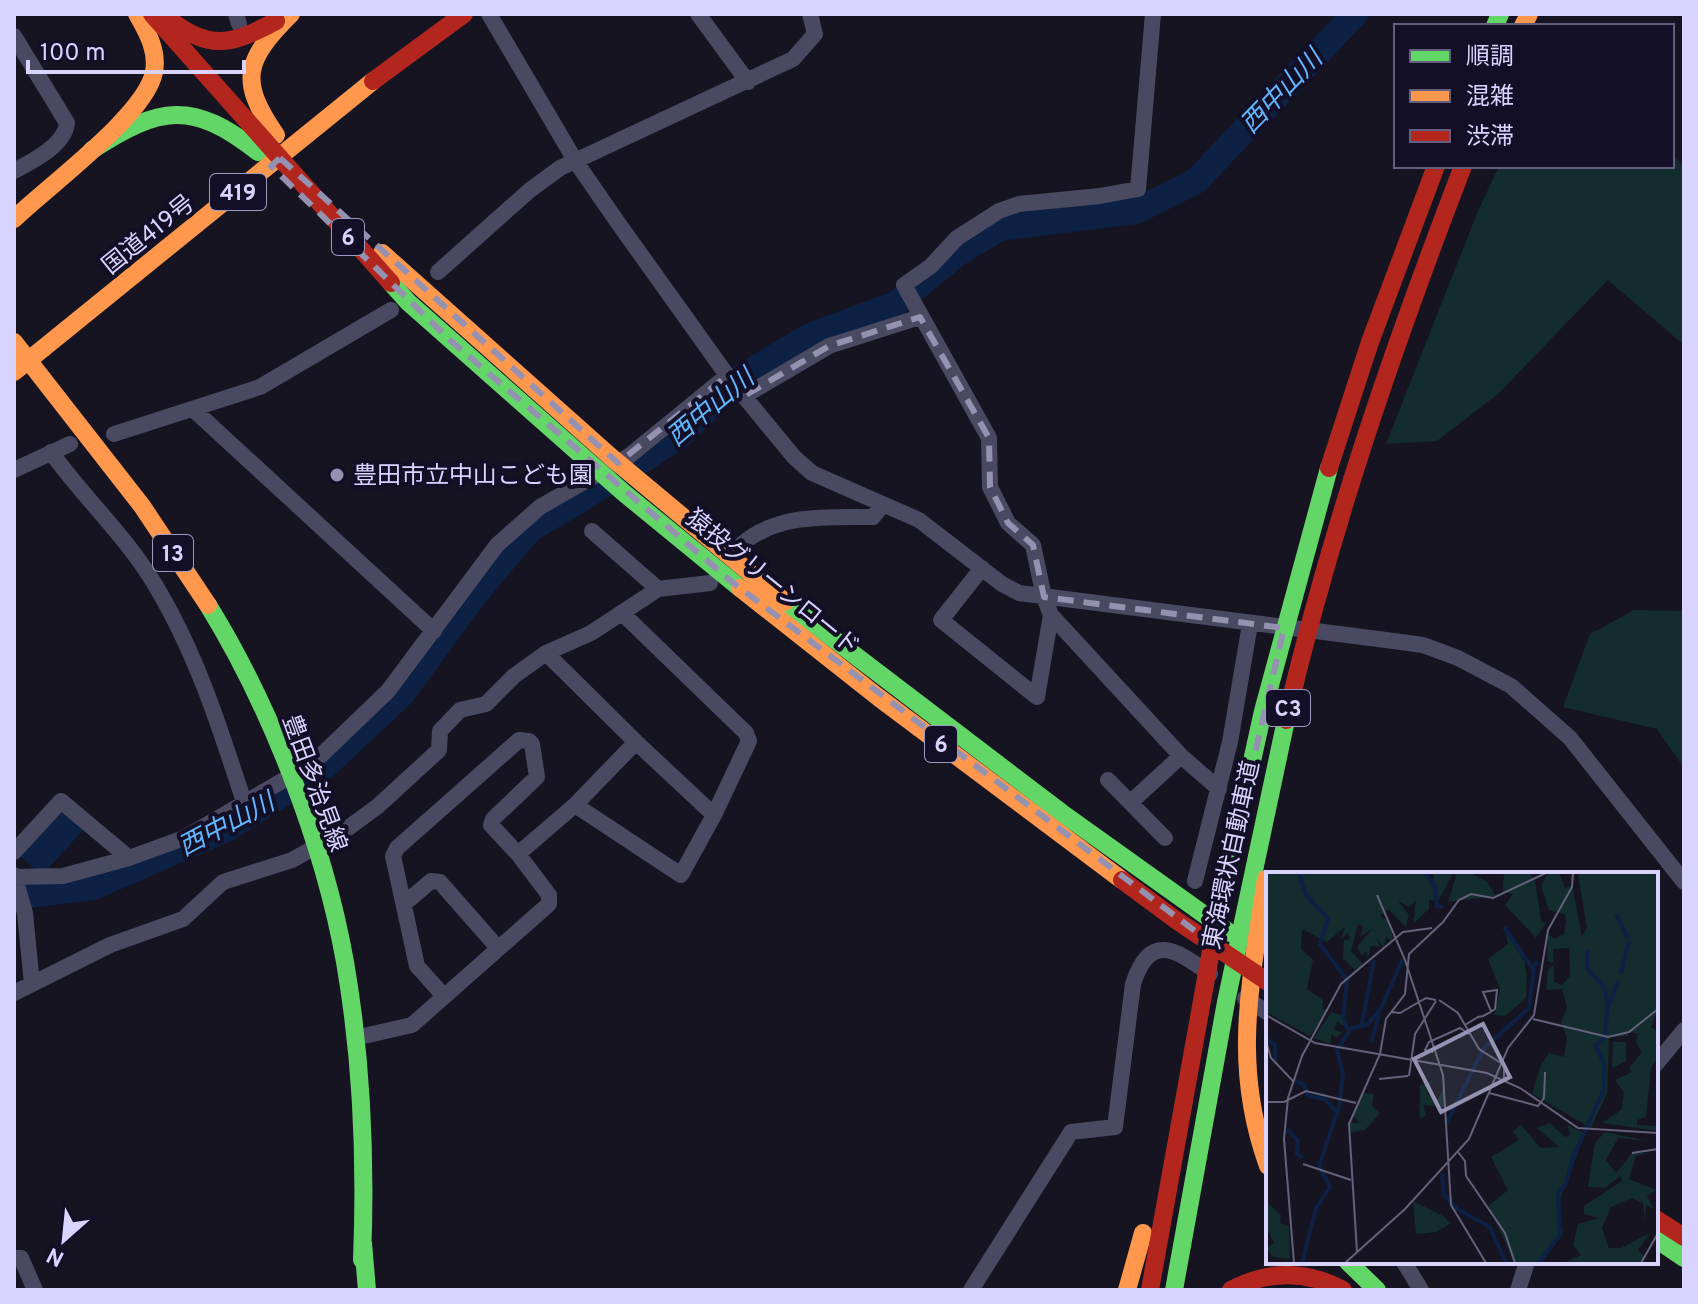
<svg xmlns="http://www.w3.org/2000/svg" width="1698" height="1304" font-family="Overpass,'Noto Sans JP',sans-serif">
	<style>
		.green { fill: #132c2d }
		.water { fill: #0d2144 }
		.lines { fill: none; stroke-linecap: round; stroke-linejoin: round }
		.river { stroke: #0d2144; stroke-width: 26 }
		.street { stroke: #4a4962; stroke-width: 16 }
		.fast { stroke: #63d668; stroke-width: 18 }
		.slow { stroke: #ff974d; stroke-width: 18 }
		.jam { stroke: #b3261e; stroke-width: 18 }
		.marked { fill: none; stroke: #9591b1; stroke-width: 6; stroke-dasharray: 16 10; stroke-linejoin: round }
		.poi-dot { fill: #9591b1; stroke: #130f26; stroke-width: 3 }
		.labels { text-anchor: middle; stroke-width: 8; stroke-linejoin: round; paint-order: stroke }
		.shield { fill: #130f26; stroke: #9e99be; stroke-width: 2 }
		.shield-label { font-size: 22px; font-weight: bold; fill: #d9d4ff }
		.street-label { font-size: 24px; fill: #d9d4ff; stroke: #130f26 }
		.poi-label { font-size: 24px; fill: #d9d4ff; stroke: #130f26; text-anchor: start }
		.water-label { font-size: 26px; font-style: italic; fill: #62b6ff; stroke: #130f26 }
		.inset-river { fill: none; stroke: #0d2144; stroke-width: 4 }
		.inset-road { fill: none; stroke: #64617a; stroke-width: 2 }
		.view { fill: #9591b1; fill-opacity: 0.15; stroke: #9591b1; stroke-width: 4 }
		.inset-edge { fill: none; stroke: #d9d4ff; stroke-width: 4 }
	</style>
	<rect width="100%" height="100%" fill="#161421"/>
	<!-- green -->
	<path class="green" d="M1672 155 1684 166V345L1608 280 1498 394 1437 441 1386 444 1478 211 1499 166H1672Z
		M1634 610 1684 611V768L1657 729 1563 707 1590 634Z"/>
	<!-- water -->
	<path class="water" d="M60 807 85 828 44 873H39L18 854Z"/>
	<g class="lines">
		<!-- river -->
		<path class="river" d="M14 897 93 887 228 828 322 769 402 694 476 593 530 529 578 501 678 437 743 376 810 336 896 304 957 254 1000 228 1136 211 1196 181 1355 14"/>
		<!-- street -->
		<path class="street" d="M236 14 239 24
			M489 14 576 162 616 220 729 378 794 457 812 473 919 520 1002 584 1019 593 1386 640 1423 645 1458 658 1511 686 1570 738 1684 882
			M698 14 748 82
			M1153 14 1138 189 1100 196 1019 204 999 211 957 238 931 266 904 285 989 438 990 487 1008 523 1033 545 1044 597 1051 615 1181 756 1219 789
			M14 36 67 123C65 145 33 161 14 171
			M438 272 530 190 560 168 793 59 815 34 810 14
			M744 396 829 346 920 317
			M194 410 434 631
			M114 434 260 387 391 310
			M51 452C83 497 125 535 154 583 196 652 220 728 245 805
			M14 470 70 444
			M592 531 658 589
			M742 544C778 513 829 517 873 517L883 504
			M982 568 941 620 1037 697 1051 615
			M622 613 746 733 749 741 714 815 681 875 575 805 636 742
			M546 653 636 742 714 815
			M1108 780 1165 838
			M1131 802 1181 756
			M14 852 61 801 129 858
			M518 854 575 805
			M14 875 25 913 32 984
			M14 877 63 876 129 858 184 838 313 763 388 691 497 545 540 507 629 456 727 376
			M1195 881 1230 742 1250 624
			M404 904 431 881 440 882 498 948
			M14 993 110 945 183 919 223 882 292 860 344 831 378 806 439 750 440 731 460 710 486 704 514 676 546 653 591 633 658 589 710 583
			M1245 998 1268 1013
			M355 1038 412 1025 549 904V895L518 854 491 825 493 819 537 777 532 744 529 741 519 740 397 848 393 856 417 966 443 995
			M1656 1064 1684 1030
			M14 1258H21L35 1290
			M1404 1262 1421 1290
			M971 1290 1071 1132 1115 1127 1133 984C1150 931 1176 950 1210 974
			M1518 1290 1527 1262"/>
		<!-- fast -->
		<path class="fast" d="M1495 26 1500 14
			M92 150C160 106 192 100 258 152
			M391 283 408 302 624 493 740 588
			M785 602 1062 813 1230 933
			M208 605C271 707 324 844 345 962 362 1060 366 1161 362 1260
			M1214 934 1263 711 1329 468
			M1656 1239 1684 1258
			M363 1243 367 1290
			M1348 1262 1377 1290
			M1174 1290 1226 1002 1286 720"/>
		<!-- slow -->
		<path class="slow" d="M1523 26 1529 14
			M276 135C238 80 245 60 291 14
			M14 219C48 186 146 115 154 72 158 50 147 32 137 14
			M382 253 611 457 785 602
			M14 342 142 506 208 605
			M14 372 373 81
			M740 588 878 697 1122 880
			M1266 879C1251 982 1231 1064 1268 1166
			M1127 1290 1143 1233"/>
		<!-- jam -->
		<path class="jam" d="M152 14 391 283
			M169 19C210 52 233 44 276 21
			M373 81 464 14
			M1329 468 1370 342 1436 166
			M1286 720C1330 530 1393 348 1463 166
			M1122 880 1176 920 1268 982
			M1656 1219 1684 1237
			M1150 1290 1214 934
			M1231 1290C1269 1270 1306 1270 1343 1290"/>
	</g>
	<!-- marked area -->
	<path class="marked" d="M280 158 618 463 727 376 744 396 829 346 920 317 989 438 990 487 1008 523 1033 545 1044 597 1284 628 1211 943 732 582 451 341 271 166Z"/>
	<!-- markers -->
	<circle class="poi-dot" cx="337" cy="475" r="8"/>
	<g class="labels">
		<!-- shield labels -->
		<g class="shield">
			<rect x="210" y="174" width="56" height="36" rx="6"/>
			<rect x="332" y="219" width="32" height="36" rx="6"/>
			<rect x="153" y="535" width="40" height="36" rx="6"/>
			<rect x="1266" y="690" width="44" height="36" rx="6"/>
			<rect x="925" y="726" width="32" height="36" rx="6"/>
		</g>
		<g class="shield-label">
			<text x="238" y="200">419</text>
			<text x="348" y="245">6</text>
			<text x="173" y="561">13</text>
			<text x="1288" y="716">C3</text>
			<text x="941" y="752">6</text>
		</g>
		<!-- street labels -->
		<g class="street-label">
			<text transform="translate(148 234) rotate(-39)" y="8">国道419号</text>
			<text transform="translate(773 582) rotate(39)" y="8">猿投グリーンロード</text>
			<text transform="translate(315 783) rotate(70)" y="8">豊田多治見線</text>
			<text transform="translate(1231 855) rotate(-78)" y="8">東海環状自動車道</text>
		</g>
		<!-- poi labels -->
		<g class="poi-label">
			<text x="353" y="483">豊田市立中山こども園</text>
		</g>
		<!-- water labels -->
		<g class="water-label">
			<text transform="translate(1281 91) rotate(-46)" y="9">西中山川</text>
			<text transform="translate(710 407) rotate(-40)" y="9">西中山川</text>
			<text transform="translate(226 824) rotate(-28)" y="9">西中山川</text>
		</g>
	</g>
	<!-- overview -->
	<g transform="translate(1266 872)">
		<rect width="392" height="392" fill="#161421"/>
		<path d="M0 1H160L166 11 168 1H187L173 28H163V37L147 52 150 28 143 35 132 29 143 43 140 55 122 37 114 44 121 48 127 65 124 69 120 64 118 76 111 66 114 75 105 74 102 88 100 79 96 84 91 75 107 56 94 65 97 54 92 52 85 79 97 92 89 98 77 86 78 68 84 67 82 61 75 67 79 55 61 70 36 57 35 77 47 88 41 117 57 128V138L64 135 44 164 0 140ZM191 1H205L221 10 230 24 182 30ZM238 1H263L269 8 275 49 280 51 270 66 239 33 247 22 237 20ZM282 1H293L299 16 306 13 316 64 321 56 312 2 392 1V136L385 155 392 159V185L385 195 380 245 371 248V253L392 254V259L336 251 355 238 358 221 349 208 366 200 363 196 376 180 370 170 372 162 363 159 362 164 343 165 341 221 325 256 266 222 274 195 283 181 298 185 301 165 295 151 301 135 296 117 280 118 282 98 289 92 281 89 282 61 288 67 298 62 300 49 299 42 283 38 275 14ZM303 76 304 104 296 113 288 110 287 77ZM240 61 258 88 261 106 260 126 239 144 228 143 234 117 222 87 242 72ZM65 140 75 143 79 155 71 149 68 158 76 160 71 166 65 162V172L48 166ZM347 170H360V189L346 196ZM166 209 161 222 172 227 177 217 180 235 157 233 160 243 154 247V213ZM98 221 108 222 106 234 114 241 99 258 83 261V251H93L87 243ZM284 251 299 265 304 263 301 253 319 262 295 324 292 342 297 360 275 390 249 391 222 334 242 318 225 285 253 268 247 259 255 253 275 276 293 275 271 256ZM339 260 382 269 352 266 340 288 350 301 366 281H382L370 284 363 307 390 318 381 324 388 337 380 333 379 350 377 331 366 326 345 335 336 356 343 376H355L384 361 372 378 379 385 372 391H298L315 383 307 374 312 352 333 346 318 342V334L356 309 354 304 339 316 322 315 329 271ZM0 329 15 343 14 351 23 354 24 387 7 385 0 376 8 371 0 355ZM147 329 179 345 184 352 170 360 150 362Z" fill="#132c2d" fill-rule="evenodd"/>
		<path class="inset-river" d="M33 1 40 23 62 47 54 72 81 108 77 146 82 158M159 1 169 15 171 34 177 35M350 42 362 67M238 55 266 96 272 90M321 78V97L339 116 342 136M355 101 363 69M342 135 352 109M96 152 108 88M0 167 9 173V189M105 171 113 143M27 207 38 213 42 224 59 227 70 240M180 252 218 176 263 136 268 96M21 258 32 268 31 282 37 286M176 301 178 323 191 337 224 355 240 391M36 391 50 336 64 315 53 294 73 235 77 202 71 177 86 156 101 153 114 138 137 87M273 391 294 363 292 321 300 312 307 285 338 217V192L330 174 338 166 342 136"/>
		<path class="inset-road" d="M111 23 139 88 177 203 185 333 220 391M173 128 192 141 213 177 238 193V208M125 140 134 141 160 126 170 128M0 143 49 171 221 201 254 216 312 256 392 261M267 147 342 165 363 160 392 137M199 153 212 145 217 144 223 141 229 137 231 118 217 120 225 139M0 169 5 186 27 209M168 173 166 180 159 178 163 170 194 156 203 162M143 204 149 162 170 129M113 207 142 204M223 221 272 234 278 226 279 200M0 230H18L40 219 90 231M192 280 199 289 200 304 239 361 249 391M366 281 392 277M37 292 85 308M91 380 83 252 114 182 120 147 139 122 143 82 177 50 193 28 205 22 227 26 280 1M28 391 18 267 22 226 36 184 75 112 137 60 166 56M79 391 139 337 203 267 242 176 268 143 282 58 306 15 307 1M375 391 392 361"/>
		<path class="view" d="M217 152 244 205 175 240 148 187Z"/>
		<rect width="392" height="392" class="inset-edge"/>
	</g>
	<!-- border -->
	<rect width="1698" height="1304" fill="none" stroke="#d9d4ff" stroke-width="32"/>
	<!-- legend -->
	<rect x="1394" y="24" width="280" height="144" fill="#130f26" stroke="#625e7d" stroke-width="2"/>
	<rect x="1410" y="50" width="40" height="12" fill="#63d668" stroke="#625e7d" stroke-width="2"/>
	<text x="1466" y="64" font-size="24" fill="#d9d4ff">順調</text>
	<rect x="1410" y="90" width="40" height="12" fill="#ff974d" stroke="#625e7d" stroke-width="2"/>
	<text x="1466" y="104" font-size="24" fill="#d9d4ff">混雑</text>
	<rect x="1410" y="130" width="40" height="12" fill="#b3261e" stroke="#625e7d" stroke-width="2"/>
	<text x="1466" y="144" font-size="24" fill="#d9d4ff">渋滞</text>
	<!-- north arrow -->
	<g transform="translate(64 1240) rotate(207)" stroke="#130f26" stroke-width="6" paint-order="stroke">
	<path d="M0-6L14 30L0 20L-14 30Z" fill="#d9d4ff"/>
	<text y="-12" font-size="22" font-weight="bold" text-anchor="middle" fill="#d9d4ff">N</text>
	</g>
	<!-- scale -->
	<path d="M28 60v12h216v-12" fill="none" stroke="#d9d4ff" stroke-width="4"/>
	<text x="40" y="60" font-size="24" fill="#d9d4ff" stroke="#130f26" stroke-width="6" paint-order="stroke">100 m</text>
</svg>
